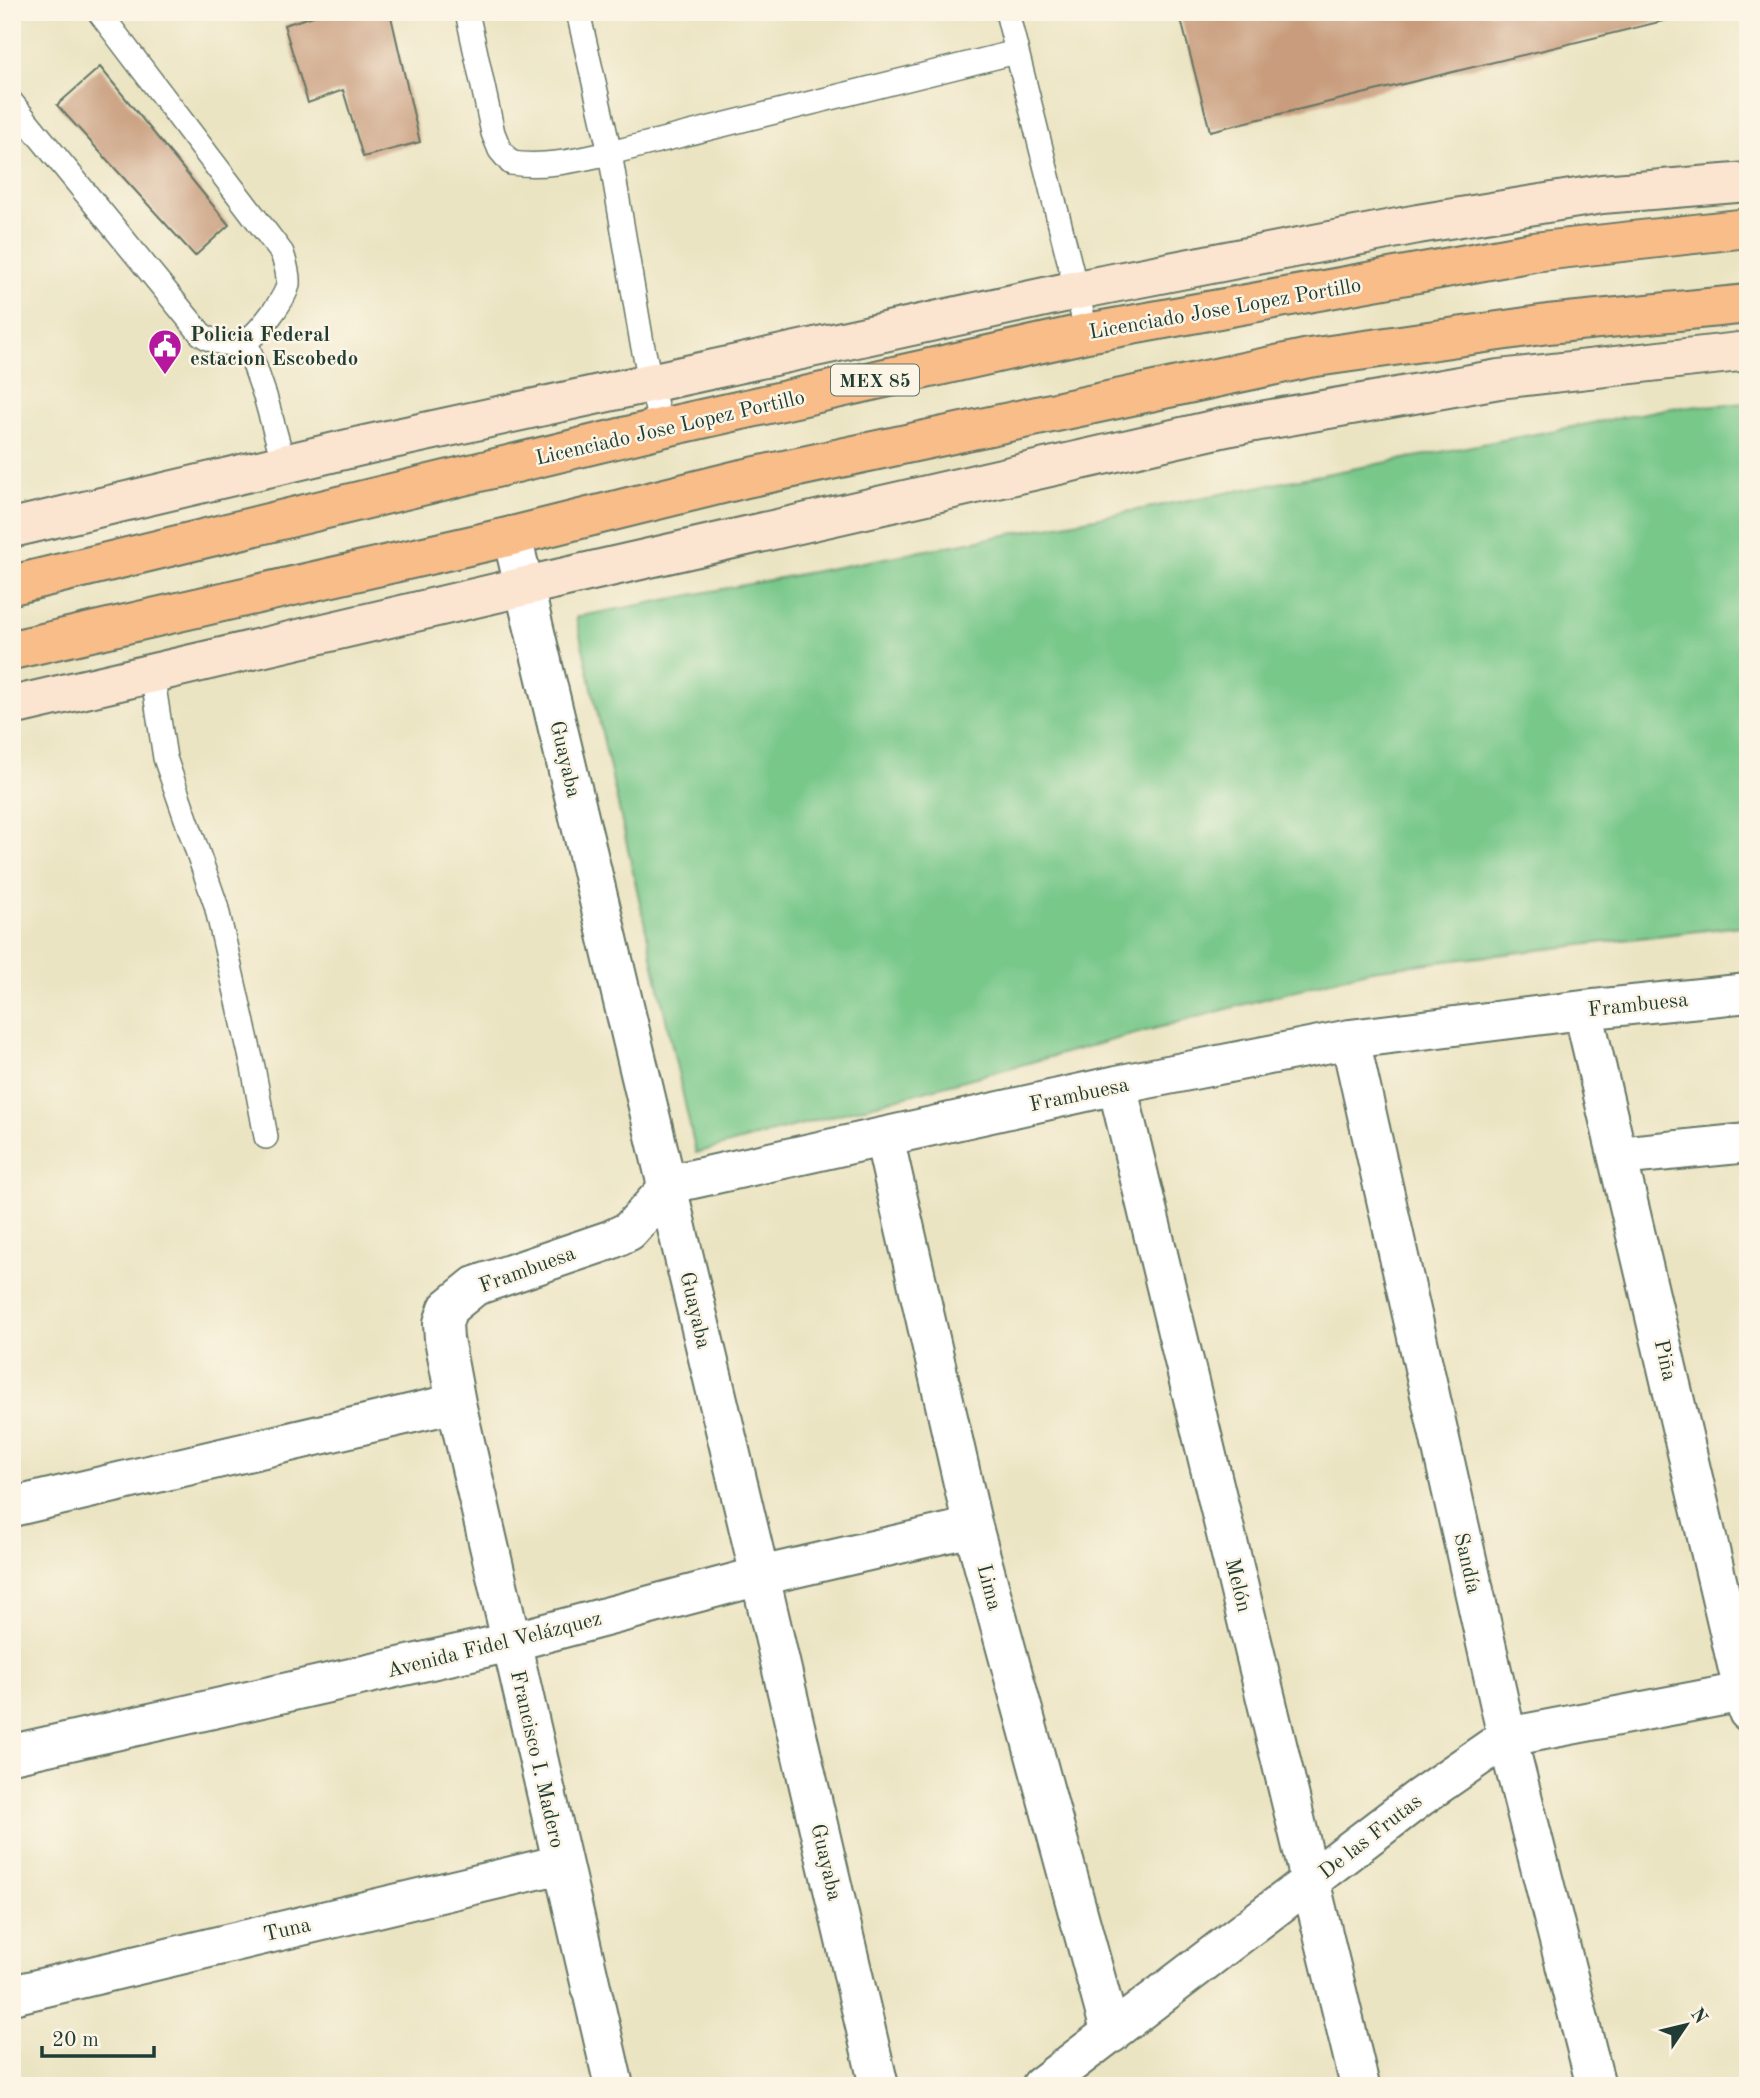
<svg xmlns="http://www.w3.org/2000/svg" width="1760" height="2098" font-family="'Old Standard TT',serif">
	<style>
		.green { fill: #78c88a; stroke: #4c825f; stroke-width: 2 }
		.building { fill: #c89c7d }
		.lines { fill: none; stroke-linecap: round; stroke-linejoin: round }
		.lane-casing { stroke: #676; stroke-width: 26 }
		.street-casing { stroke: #676; stroke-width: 42 }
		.secondary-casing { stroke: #676; stroke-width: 42 }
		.highway-casing { stroke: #676; stroke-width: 42 }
		.lane { stroke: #fff; stroke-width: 23 }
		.street { stroke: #fff; stroke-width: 38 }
		.secondary { stroke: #fce5d0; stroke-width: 38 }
		.highway { stroke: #f8bd89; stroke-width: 38 }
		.labels { text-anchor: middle; stroke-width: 5; stroke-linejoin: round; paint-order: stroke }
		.shield { fill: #fcf5e5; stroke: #617469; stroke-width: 2 }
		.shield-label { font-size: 19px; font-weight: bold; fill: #1f3d34 }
		.street-label { font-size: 21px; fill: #1f3d34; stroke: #fcf5e5 }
		.poi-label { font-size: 21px; font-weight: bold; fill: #1f3d34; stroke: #fcf5e5; text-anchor: start }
	</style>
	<rect width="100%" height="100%" fill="#fcf5e5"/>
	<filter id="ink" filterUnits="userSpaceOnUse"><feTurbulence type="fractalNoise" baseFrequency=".0143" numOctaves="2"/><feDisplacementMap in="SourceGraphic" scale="14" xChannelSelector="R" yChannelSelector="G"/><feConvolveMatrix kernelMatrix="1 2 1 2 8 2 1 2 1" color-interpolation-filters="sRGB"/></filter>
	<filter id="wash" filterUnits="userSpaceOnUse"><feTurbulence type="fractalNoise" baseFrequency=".00686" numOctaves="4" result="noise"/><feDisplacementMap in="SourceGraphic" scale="28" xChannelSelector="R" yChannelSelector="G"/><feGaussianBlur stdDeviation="1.57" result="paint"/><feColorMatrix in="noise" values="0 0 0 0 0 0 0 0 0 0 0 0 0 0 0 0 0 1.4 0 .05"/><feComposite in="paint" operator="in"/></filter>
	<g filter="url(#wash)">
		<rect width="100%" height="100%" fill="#ebe4c2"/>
		<!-- green -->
		<path class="green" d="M1748 403V925L1371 970 696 1153 576 617 1671 408Z"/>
		<g id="blocks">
			<!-- building -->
			<path class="building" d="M327 12H390L420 142 363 157 343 90 308 103 284 25Z
				M1179 12H1696V13L1210 131Z
				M100 67 229 225 195 256 57 105Z"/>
		</g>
	</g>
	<g filter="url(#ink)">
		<use href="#blocks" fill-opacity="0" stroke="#676" stroke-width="2"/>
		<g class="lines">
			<!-- lane casing -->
			<g class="lane-casing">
				<path id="lane" d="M467 12 493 133 500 150 511 163C545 168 577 160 610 153L578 12
					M1007 12 1087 333
					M12 103 201 334C212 342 233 348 247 340 259 333 286 298 288 284 289 273 285 263 282 253L99 12
					M246 341 265 396 284 464
					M661 428 642 343 610 153 1016 52
					M152 673 165 758 216 905 253 1067 266 1137"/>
			</g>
			<!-- street casing -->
			<g class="street-casing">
				<path id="street" d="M512 536 760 1576 879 2086
					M1583 1010 1748 1712
					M1350 1039 1507 1737 1596 2086
					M1117 1085 1360 2086
					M884 1137 973 1527 1111 2034
					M1618 1156 1748 1143
					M12 1507 456 1403
					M12 1754 511 1642 760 1576 973 1527
					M12 1995 562 1864
					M614 2086 456 1403 444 1339 443 1323 448 1308 475 1286 610 1240 629 1231 667 1189 684 1181 1117 1085 1350 1039 1583 1010 1748 993
					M1041 2086 1419 1798 1507 1737 1748 1691"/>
			</g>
			<!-- secondary casing -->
			<g class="secondary-casing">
				<path id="secondary" d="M12 528 365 445 1077 290 1418 224 1602 194 1748 182
					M12 706 526 586 1226 427 1499 379 1748 351"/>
			</g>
			<!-- highway casing -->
			<g class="highway-casing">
				<path id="highway" d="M12 585 661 428 1087 333 1533 252 1748 228
					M12 650 512 536 742 479 1309 358 1548 324 1748 304"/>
			</g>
			<!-- lane -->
			<use href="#lane" class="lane"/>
			<!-- street -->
			<use href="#street" class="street"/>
			<!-- secondary -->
			<use href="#secondary" class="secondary"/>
			<!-- highway -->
			<use href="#highway" class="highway"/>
		</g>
	</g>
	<!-- icons -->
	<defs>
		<g id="civic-pin" transform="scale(1.75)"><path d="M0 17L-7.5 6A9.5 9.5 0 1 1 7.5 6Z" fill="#b5179e" stroke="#fcf5e5"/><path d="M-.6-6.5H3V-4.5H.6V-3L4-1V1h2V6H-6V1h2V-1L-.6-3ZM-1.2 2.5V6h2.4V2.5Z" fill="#fff"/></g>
	</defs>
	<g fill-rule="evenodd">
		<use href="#civic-pin" x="165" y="346"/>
	</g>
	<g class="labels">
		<!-- shield labels -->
		<rect class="shield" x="831" y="364.5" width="88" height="31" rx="5"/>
		<g class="shield-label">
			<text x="875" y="387">MEX 85</text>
		</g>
		<!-- street labels -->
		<g class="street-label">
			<text transform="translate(1225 308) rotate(-10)" y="7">Licenciado Jose Lopez Portillo</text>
			<text transform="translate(670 427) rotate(-13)" y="7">Licenciado Jose Lopez Portillo</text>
			<text transform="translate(566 759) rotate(77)" y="7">Guayaba</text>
			<text transform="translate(1638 1004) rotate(-6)" y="7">Frambuesa</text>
			<text transform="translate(1079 1094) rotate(-12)" y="7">Frambuesa</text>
			<text transform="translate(527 1269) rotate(-20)" y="7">Frambuesa</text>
			<text transform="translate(696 1310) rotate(77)" y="7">Guayaba</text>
			<text transform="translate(1666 1360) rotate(77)" y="7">Piña</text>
			<text transform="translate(1468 1563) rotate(77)" y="7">Sandía</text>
			<text transform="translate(1239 1585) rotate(76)" y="7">Melón</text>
			<text transform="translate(990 1587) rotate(75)" y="7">Lima</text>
			<text transform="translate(494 1644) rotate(-14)" y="7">Avenida Fidel Velázquez</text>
			<text transform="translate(538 1759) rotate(77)" y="7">Francisco I. Madero</text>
			<text transform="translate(1370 1836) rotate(-38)" y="7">De las Frutas</text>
			<text transform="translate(827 1862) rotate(77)" y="7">Guayaba</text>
			<text transform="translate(287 1929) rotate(-13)" y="7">Tuna</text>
		</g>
		<!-- poi labels -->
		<g class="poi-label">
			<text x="190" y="341">Policia Federal<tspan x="190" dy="24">estacion Escobedo</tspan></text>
		</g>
	</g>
	<!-- margin -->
	<rect width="1760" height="2098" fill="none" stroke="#fcf5e5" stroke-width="42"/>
	<!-- north arrow -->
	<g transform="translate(1686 2025) rotate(55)" stroke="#fcf5e5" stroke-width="5" paint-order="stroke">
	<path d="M0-5L12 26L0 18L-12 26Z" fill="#1f3d34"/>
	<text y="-10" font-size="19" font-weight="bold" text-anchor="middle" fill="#1f3d34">N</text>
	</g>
	<!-- scale -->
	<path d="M42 2046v10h112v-10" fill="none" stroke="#1f3d34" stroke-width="3.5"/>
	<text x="52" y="2046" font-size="21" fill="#1f3d34" stroke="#fcf5e5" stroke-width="5" paint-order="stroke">20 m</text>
</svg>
